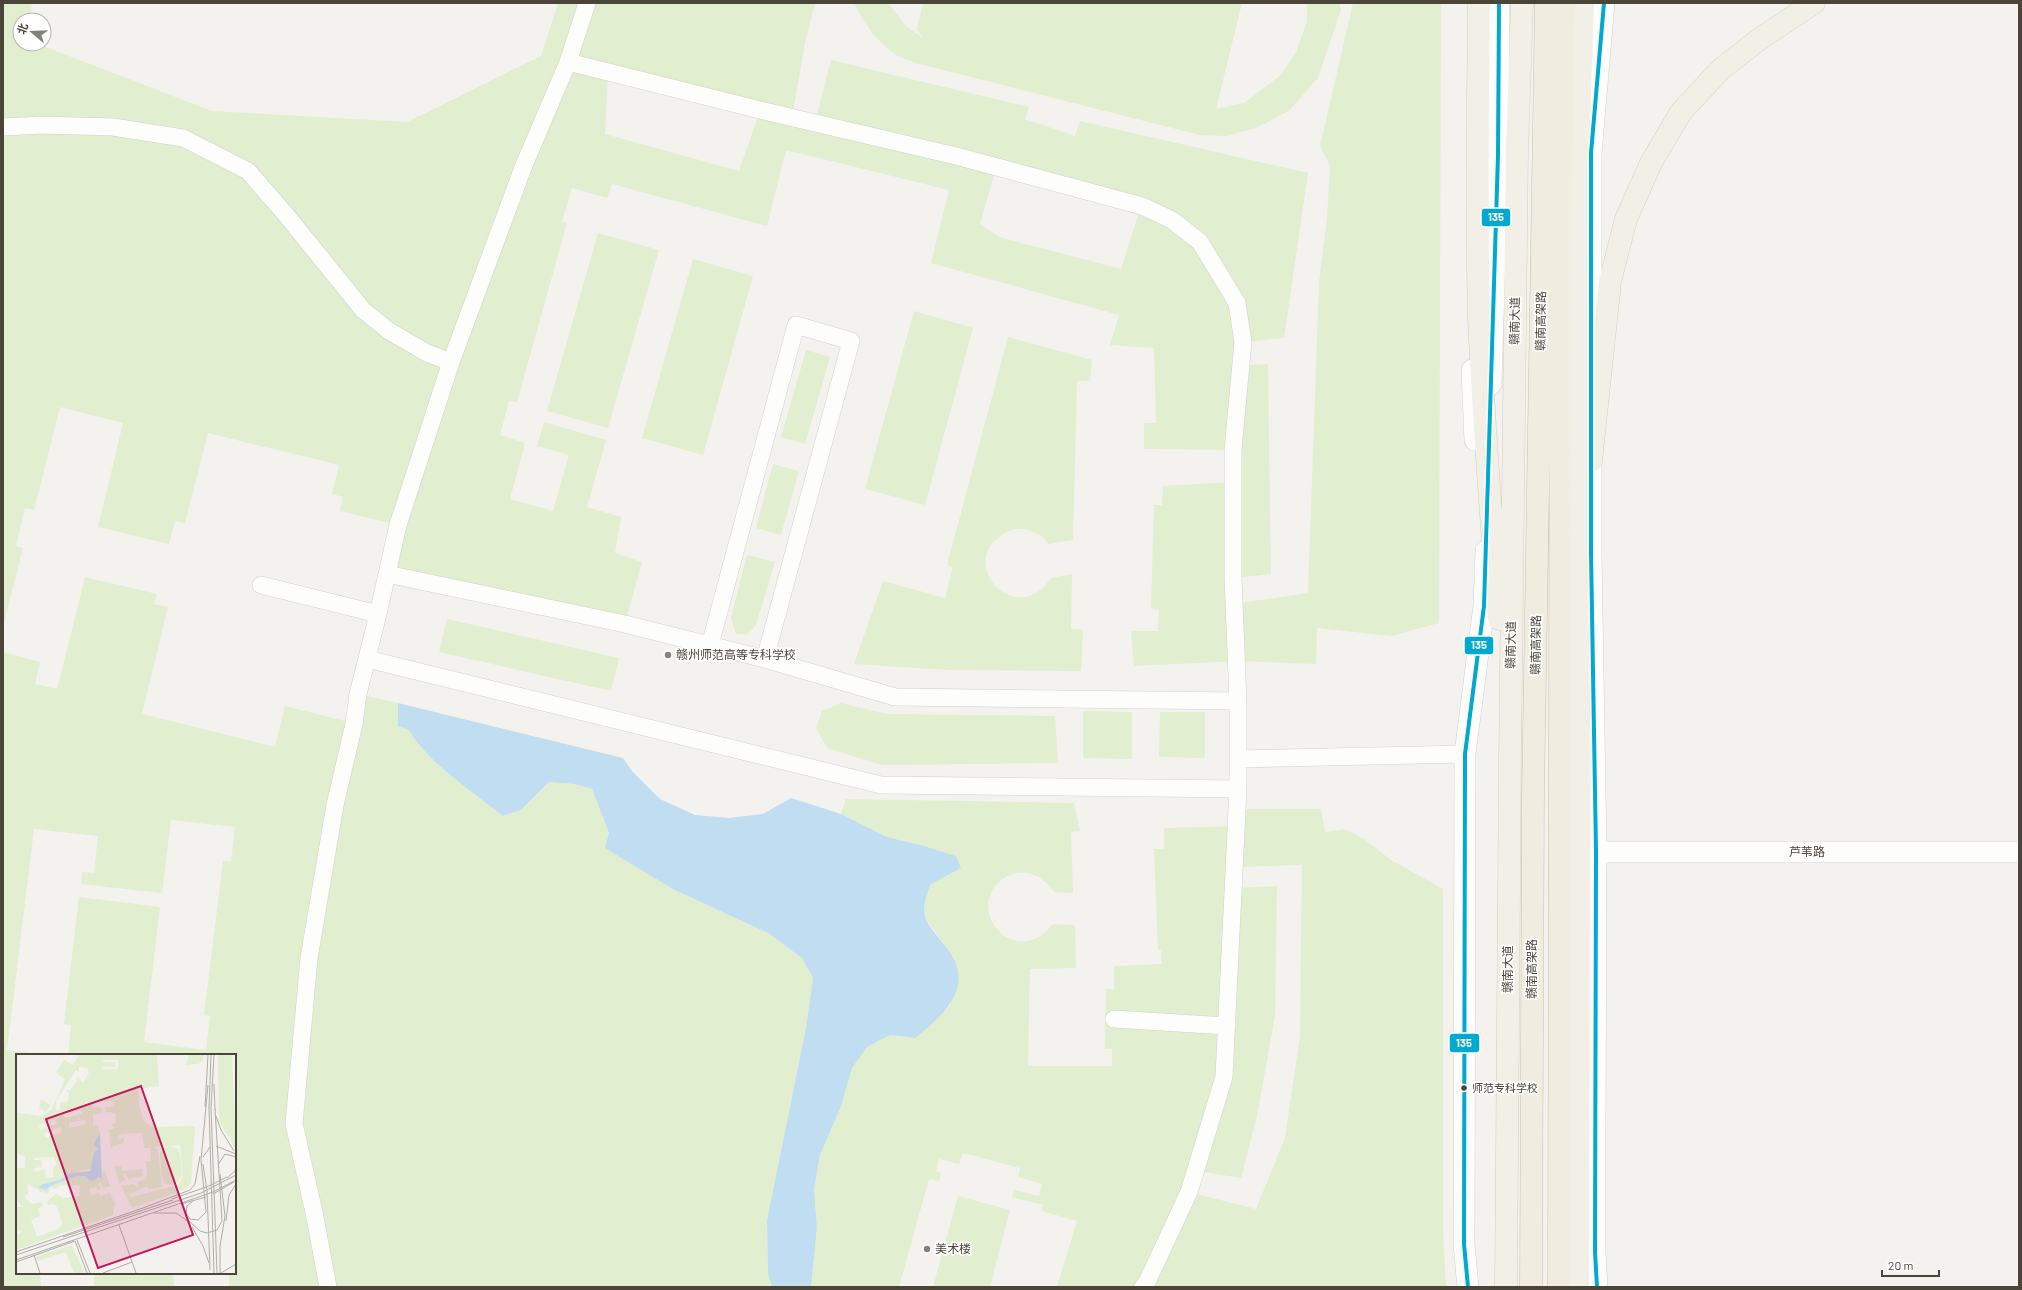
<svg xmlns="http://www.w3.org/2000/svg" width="2022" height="1290" font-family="Barlow,'Noto Sans SC',sans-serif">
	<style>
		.green { fill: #e1eecf; fill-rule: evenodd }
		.water { fill: #c0ddf1 }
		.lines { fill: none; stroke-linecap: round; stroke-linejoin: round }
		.minor-casing { stroke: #d2d0cb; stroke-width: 18 }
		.tertiary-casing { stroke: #d2d0cb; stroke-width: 22 }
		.primary-casing { stroke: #d6cebb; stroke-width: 23 }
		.trunk-casing { stroke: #ccbfa9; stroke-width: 23 }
		.minor { stroke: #fdfdfc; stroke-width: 17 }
		.tertiary { stroke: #fdfdfc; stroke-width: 21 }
		.primary { stroke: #f2efe6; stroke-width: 22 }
		.trunk { stroke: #f0ece0; stroke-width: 22 }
		.bus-1-casing { stroke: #fff; stroke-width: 7 }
		.bus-1 { stroke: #00a9ce; stroke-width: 4 }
		.poi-dot { fill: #868178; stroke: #fff; stroke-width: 1.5 }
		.bus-dot { fill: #4b4439; stroke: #fff; stroke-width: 1.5 }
		.labels { text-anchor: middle; stroke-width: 3.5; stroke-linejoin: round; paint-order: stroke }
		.bus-label { font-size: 11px; fill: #4b4439; stroke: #fff; text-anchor: start }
		.street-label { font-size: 12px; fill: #4b4439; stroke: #fff }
		.poi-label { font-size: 12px; fill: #4b4439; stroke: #fff; text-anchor: start }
		.inset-road { fill: none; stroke: #b0aca6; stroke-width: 1 }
		.view { fill: #c2185b; fill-opacity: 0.15; stroke: #c2185b; stroke-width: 2 }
		.inset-edge { fill: none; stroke: #4b4439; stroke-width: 2 }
		.line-badge { stroke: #fff; stroke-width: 1.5 }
		.badge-label { font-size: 11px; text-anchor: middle; font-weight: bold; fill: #fff }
	</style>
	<rect width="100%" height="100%" fill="#f4f2ee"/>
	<!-- green -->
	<path class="green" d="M3 3H32L29 20H20V44H38L212 111 407 122 541 56 558 3H815L805 43 792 117 815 123 831 60 1029 107 1025 119 1075 136 1080 121 1308 173 1284 338 1243 342 1242 365 1268 364 1271 574 1233 578 1234 604 1308 593 1319 282 1327 219 1330 166 1320 146 1353 3H1441L1439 623 1391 636 1317 628 1316 664 1237 661 1134 666 1131 631H1158L1159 610 1151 609 1154 505H1162L1163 486 1233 482V450L1144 449V423H1156L1154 348 1110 345 1119 315 931 263 949 190 786 150 767 226 612 184 607 198 572 188 562 222 567 223 517 402 509 401 500 435 525 443 510 499 553 511 569 455 537 446 544 422 606 440 587 507 621 517 615 553 642 562 625 624 387 574 398 525 340 511 343 497 332 494 339 465 208 433 185 523 175 521 169 544 98 527 123 423 60 407 34 510 25 508 16 546 23 548 3 627ZM608 73 760 111 739 171 605 134ZM996 168 1141 206 1121 269 999 237 980 224Z
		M854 3H888L906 26 923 38 917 29 923 3H1242L1216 109 1244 103 1281 75 1296 52 1307 21V3H1339L1341 10 1318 78 1289 111 1256 128 1227 136 1200 135 915 63C909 60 900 58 895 54 877 41 863 23 854 3Z
		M598 233 659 250 608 428 547 411Z
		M693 259 753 276 703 455 642 438Z
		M914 311 973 328 925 505 865 489Z
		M1008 337 1092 360 1090 381H1077L1073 540 1048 544C1043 534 1031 530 1020 529 1011 529 1004 533 997 539 961 567 1017 629 1051 578L1072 574 1071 629 1083 630 1081 671 948 670 854 664 883 581 945 598 953 567 947 565Z
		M806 350 830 357 805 444 781 437Z
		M773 464 799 471 781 535 756 528Z
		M747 555 775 562 756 625 747 635 736 634 731 618Z
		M85 577 157 594 154 604 168 607 142 714 275 747 285 706 353 723 358 694 398 703V726L409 730C426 761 474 793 503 816L521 810 549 782 574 784 592 789 609 834 644 871 673 889 768 933 802 958 813 978 806 1028 767 1220 768 1273 772 1287H229V1273H235V1055H68L71 1025 64 1024 79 897 160 907 144 1042 206 1050 210 1016 204 1015 223 861 231 862 235 827 171 820 162 893 81 884 82 872 94 873 98 836 34 829 7 1050 45 1055H17V1273H40L41 1287H3V652L40 662 35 684 57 689Z
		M447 619 619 658 611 691 439 652Z
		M841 703 886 714 1055 716 1058 763 881 765 827 748 816 728 822 711Z
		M1083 711 1132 712V759L1083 758Z
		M1160 712H1205V758L1159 757Z
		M846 799 1074 803 1080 831 1071 832 1073 893 1054 892C1025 848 970 888 994 925 999 933 1007 939 1016 941 1031 944 1043 936 1053 924L1075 925 1076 968 1030 969 1028 1066H1112V1049H1105L1106 989H1114V966L1162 964 1161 950H1158L1154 849H1164V828L1236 826 1237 809H1321L1325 832 1344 829 1364 839 1391 860 1443 889V1231L1446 1287H1057L1077 1221 1042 1211 1043 1205 1012 1197 1014 1190 1039 1196 1042 1184 1018 1177 1020 1168 963 1153 959 1164 939 1159 936 1171 941 1173 939 1181 929 1179 899 1287H811L817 1227 814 1189 820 1155 841 1106 852 1068 867 1047 890 1035 915 1038 950 1006 954 958 926 919 924 901 931 884 960 868 956 856 924 846 887 837 841 814ZM1302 865 1300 1036 1285 1138 1256 1209 1189 1192 1197 1171 1241 1178 1257 1116 1275 1016 1277 886 1234 888 1235 867Z
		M958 1196 1010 1210 990 1287H933Z
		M94 1273H173L174 1287H94Z"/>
	<!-- water -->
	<path class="water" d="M398 703 623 758 632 771 660 799 695 815 729 818 763 814 791 798 841 814 887 837 924 846 956 856 961 868 931 884C926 895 922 907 926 919 929 928 943 942 949 951 975 987 943 1016 915 1038L890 1035 867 1047 852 1068 841 1106 820 1155 814 1189 817 1227 811 1287H772L768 1273 767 1220 806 1028 813 978 802 958 768 933 673 889 605 848 609 833 592 789 574 784 549 782 521 810 503 816C474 793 426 761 409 730L398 726Z"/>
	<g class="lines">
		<!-- minor casing -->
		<g class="minor-casing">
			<path id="minor" d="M568 62 587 3
				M3 127 43 125 113 127 183 138 248 171 287 216 363 310 389 331 427 353 451 362
				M387 574 625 624 765 659 895 697 1238 701
				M261 585 378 614
				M710 645 796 325 851 341 765 659
				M367 659 881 785 1238 789
				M1238 759 1465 754
				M1114 1019 1227 1026
				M328 1287 314 1212 294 1124 309 958 335 805 354 724 358 694 378 614 398 525 451 362 524 165 568 62 760 110 956 156 1142 206 1172 220 1200 242 1237 303 1243 342 1233 450V578L1238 701V789L1224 1077 1189 1192 1147 1282 1143 1287"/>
		</g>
		<!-- tertiary casing -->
		<g class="tertiary-casing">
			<path id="tertiary" d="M1472 370 1475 440
				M1491 384 1498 155 1499 3
				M1591 385V153L1604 3
				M1591 444V552L1596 852 1595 1136V1252L1597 1287
				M1596 852H2019
				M1468 1287 1464 1244 1465 754 1484 606 1486 551"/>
		</g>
		<!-- primary casing -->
		<g class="primary-casing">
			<path id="primary" d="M1479 3C1478 107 1476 212 1479 316 1483 417 1491 518 1499 619
				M1591 461 1610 282 1626 219 1651 163 1681 112 1721 69 1761 38 1814 3
				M1506 1287 1510 760 1517 152 1522 3
				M1578 1287 1580 552 1578 152 1583 3"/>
		</g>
		<!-- trunk casing -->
		<g class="trunk-casing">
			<path id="trunk" d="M1531 1287 1533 796 1546 3
				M1559 1287 1561 175 1564 3"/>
		</g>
		<!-- minor -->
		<use href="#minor" class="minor"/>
		<!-- tertiary -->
		<use href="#tertiary" class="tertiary"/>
		<!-- primary -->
		<use href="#primary" class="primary"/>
		<!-- trunk -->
		<use href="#trunk" class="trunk"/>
		<!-- bus-1 casing -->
		<g class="bus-1-casing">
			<path id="bus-1" d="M1468 1287 1464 1244 1465 754 1484 606 1498 155 1499 3
				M1597 1287 1595 1252 1596 852 1591 552V153L1604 3"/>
		</g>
		<!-- bus-1 -->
		<use href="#bus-1" class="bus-1"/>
	</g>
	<!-- markers -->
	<g class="poi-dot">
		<circle cx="668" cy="655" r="4"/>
		<circle cx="927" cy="1249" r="4"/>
	</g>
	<circle class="bus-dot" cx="1464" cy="1088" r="3.5"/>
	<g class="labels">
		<!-- bus labels -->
		<g class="bus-label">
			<text x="1472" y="1092">师范专科学校</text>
		</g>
		<!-- street labels -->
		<g class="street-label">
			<text transform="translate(1515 321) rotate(-89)" y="4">赣南大道</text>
			<text transform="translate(1541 321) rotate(-89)" y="4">赣南高架路</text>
			<text transform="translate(1511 645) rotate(-89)" y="4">赣南大道</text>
			<text transform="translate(1536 645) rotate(-89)" y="4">赣南高架路</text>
			<text x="1807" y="856">芦苇路</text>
			<text transform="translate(1508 969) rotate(-90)" y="4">赣南大道</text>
			<text transform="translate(1532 969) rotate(-90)" y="4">赣南高架路</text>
		</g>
		<!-- poi labels -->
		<g class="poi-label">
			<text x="676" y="659">赣州师范高等专科学校</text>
			<text x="935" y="1253">美术楼</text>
		</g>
	</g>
	<!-- overview -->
	<g transform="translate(16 1054)">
		<rect width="220" height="220" fill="#f4f2ee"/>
		<path d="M63 1H141L143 32 123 35V51L127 65 135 73 179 72 175 129 168 136 116 154 105 132 117 130 123 134 121 128 129 126 128 123 131 122 130 107H135L134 94H128L126 79 106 80 102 82V86L108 83V88L95 94 93 75H97L96 70 100 69 99 59 90 58 89 53 97 52V47L78 48 76 54 85 53 86 59 77 61V71H81L84 79 79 91 82 96 78 98 75 115 55 119 44 126 27 130 22 133 30 136 34 132 61 122H70L75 128 83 123 86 125 88 115 94 132 87 134 84 128 82 131 85 135 81 136 80 133 73 135 75 141 83 139 84 142 94 139 99 150 97 161 0 196V182L7 177 0 176V153H8L0 147V114H9V102L0 99V59L26 62 36 55 49 25 40 19 48 6 57 11ZM87 6H102V15H87V13H99V8H87ZM63 13 71 14 73 19 67 28 61 23 60 25 62 26 54 36H50L53 40 52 47 44 49V55L40 57V47L60 16 63 18ZM65 56 66 60H62L64 67 69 66 70 70 53 74V69L63 67 61 61 49 64 48 59ZM39 65 41 70 31 72 34 78 44 73 46 78 30 84 28 80 33 78 31 73 24 76 23 71ZM164 91 167 123 162 131 115 143 112 138 115 140 131 132 133 135 146 133 142 95 137 93ZM38 103 41 110 37 115 38 123 30 124 29 115 19 118V114L26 113 25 106H18V104ZM12 129 25 138 33 139V134L36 133 39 135 43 132 64 131 63 142 47 144 40 140 31 147 32 151 38 150 41 153 46 168 44 174 21 183 15 166 24 162 22 155 27 152 26 148 15 150 8 142 12 140ZM173 1H188L187 6 182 10 170 11ZM202 1H216L220 96 203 66ZM25 45 34 51 30 58 23 54ZM152 92 161 95 164 100 166 122 159 131 150 130 146 124 144 99ZM98 112H105L106 117 126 115 127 122 113 125 109 119 107 122 110 126 103 129ZM56 191 68 219H58L50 198 21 207 20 203Z" fill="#e1eecf" fill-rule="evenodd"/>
		<path d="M84 79 86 125 83 123 75 128 70 122H61L34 132 30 136 22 133 27 130 44 126 55 119 74 117 78 98 82 96 78 90Z" fill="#c0ddf1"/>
		<path class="inset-road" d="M195 1 193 54 198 219M198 1 195 54 201 219M198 30 199 56M189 53 192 1M200 62 205 76 218 97M200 92 220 100M187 103 194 93M187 110 191 137 194 216M202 111 209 100 220 103M204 120 209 162 204 192V219M211 124 220 116M197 140 218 128M156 145 193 132 211 123M178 146 171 152 170 159 174 165 182 166 190 158 185 106 192 31M165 150 190 143M127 154 174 136 179 130 184 102M138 159H160L173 168M173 167 184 177 191 179 201 176 206 167 199 55M210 167 213 141 220 130M103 171 120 219M176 173 187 192 193 209M47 183 157 146M61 186 74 219M59 187 71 219M0 198 127 154M0 201 185 139 220 121M18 201 24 219M0 206 197 138 220 126M0 208 59 187M87 219 116 208M205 219 220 210"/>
		<path class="view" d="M125 32 177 181 82 214 30 65Z"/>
		<rect width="220" height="220" class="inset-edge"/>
	</g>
	<g class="line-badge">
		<rect x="1481" y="208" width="30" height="19" rx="4" fill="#00a9ce"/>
		<rect x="1464" y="636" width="30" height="19" rx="4" fill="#00a9ce"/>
		<rect x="1449" y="1033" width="31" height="20" rx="4" fill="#00a9ce"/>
	</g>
	<g class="badge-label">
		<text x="1496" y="221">135</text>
		<text x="1479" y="649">135</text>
		<text x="1464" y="1047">135</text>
	</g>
	<!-- border -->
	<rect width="2022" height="1290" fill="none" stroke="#4b4439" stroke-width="8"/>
	<!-- north arrow -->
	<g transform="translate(32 32) rotate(289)"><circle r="19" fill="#ffffff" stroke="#b7b4b0"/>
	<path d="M0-3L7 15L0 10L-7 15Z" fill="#868178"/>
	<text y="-6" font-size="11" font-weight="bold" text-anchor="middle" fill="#4b4439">北</text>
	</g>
	<!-- scale -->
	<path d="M1882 1270v6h57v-6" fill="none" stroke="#4b4439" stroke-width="2"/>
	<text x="1888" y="1270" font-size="12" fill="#4b4439" stroke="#ffffff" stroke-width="3" paint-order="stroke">20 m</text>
</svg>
